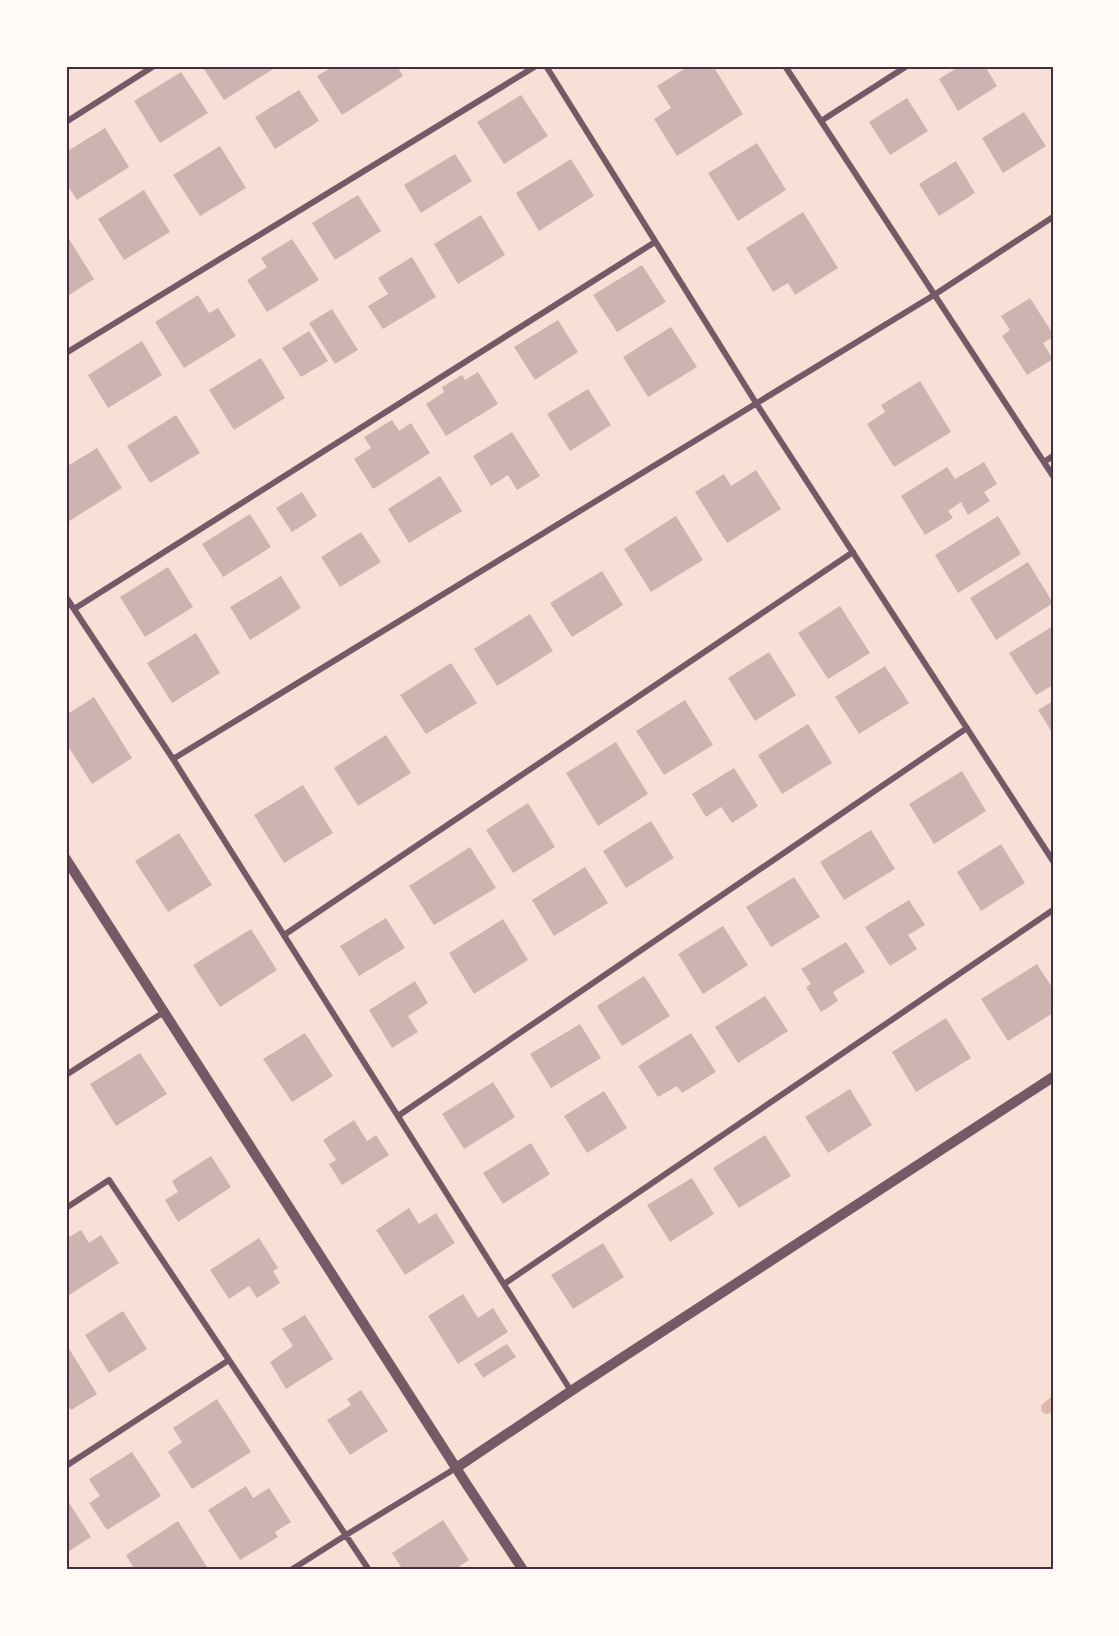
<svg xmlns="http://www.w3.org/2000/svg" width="1119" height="1636" font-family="'Times New Roman',serif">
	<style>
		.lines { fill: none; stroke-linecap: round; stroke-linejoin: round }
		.stream { stroke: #dcb8b0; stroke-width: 12 }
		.building { fill: #ccb4b1 }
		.minor { stroke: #755966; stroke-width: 6 }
		.tertiary { stroke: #755966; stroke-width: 10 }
		.neatline { fill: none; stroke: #4a2c40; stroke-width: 2 }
	</style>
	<rect width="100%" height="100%" fill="#f7e1d7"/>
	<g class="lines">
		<!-- stream -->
		<path class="stream" d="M1047 1408 1053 1403"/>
	</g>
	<!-- building -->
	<path class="building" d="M202 66H278L224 100Z
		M334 66H397L403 76 342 115 317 76Z
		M689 66H713L743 114 677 156 654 119 671 108 657 86Z
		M960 66H985L997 86 958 111 939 79Z
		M181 72 208 113 160 143 134 101Z
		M299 90 319 121 275 149 255 117Z
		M521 95 548 136 504 164 477 122Z
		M907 98 928 131 890 155 869 122Z
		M1024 112 1046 146 1003 173 982 138Z
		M105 128 129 167 77 200 66 183V152Z
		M757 143 786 190 738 221 708 173Z
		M220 146 246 188 200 216 173 175Z
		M455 154 472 181 421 213 404 185Z
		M571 159 594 196 539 231 516 193Z
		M956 161 975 193 939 216 919 184Z
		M144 190 170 232 124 260 98 219Z
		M358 195 381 231 335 260 312 223Z
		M803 212 838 268 795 295 788 283 773 292 746 248Z
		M481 215 505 255 458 284 434 244Z
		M69 239 94 279 66 297V241Z
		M292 239 319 280 267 312 247 280 267 267 261 258Z
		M412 257 436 297 383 329 368 306 388 294 378 278Z
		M642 265 666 302 617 332 593 295Z
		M198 295 209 313 218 308 236 336 184 368 155 322Z
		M1030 298 1053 334V337L1043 343 1053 359 1027 375 1002 336 1010 330 1001 316Z
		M332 309 358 350 335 364 309 323Z
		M558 320 578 352 535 380 514 347Z
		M671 327 697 367 648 397 623 357Z
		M309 331 328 361 301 377 282 348Z
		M142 341 162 375 108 408 88 375Z
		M261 358 285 398 234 430 209 390Z
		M478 372 498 404 446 436 426 404 444 392 442 387 462 375 465 380Z
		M920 381 951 432 894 467 867 424 885 412 881 405Z
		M588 389 611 425 570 451 547 414Z
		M176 415 200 453 150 483 127 446Z
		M392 420 399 431 411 423 430 453 373 489 354 459 371 448 364 437Z
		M512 432 540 476 517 490 508 475 491 486 473 456Z
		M97 448 122 488 66 523V467Z
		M984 462 997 484 984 492 990 501 968 515 961 502 948 511 953 518 925 535 901 496 947 467 955 479Z
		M756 470 781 509 727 543 695 492 724 474 731 486Z
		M440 476 462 511 409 543 388 509Z
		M302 492 317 516 292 532 276 508Z
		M250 514 271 547 223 577 202 544Z
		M676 516 703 560 651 592 624 549Z
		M998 516 1021 554 958 593 935 555Z
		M361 532 381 562 340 587 321 557Z
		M1028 562 1053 603 996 640 970 598Z
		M168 567 193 607 145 637 120 597Z
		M602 571 623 605 572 637 550 603Z
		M281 576 301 608 250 640 230 607Z
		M840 606 870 653 828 679 798 633Z
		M530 614 553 651 497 686 474 649Z
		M1053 626V685L1036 695 1009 653Z
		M196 633 220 673 172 703 147 663Z
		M769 652 796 695 755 721 728 678Z
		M451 663 477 703 426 734 400 695Z
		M885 666 909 703 859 734 835 697Z
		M94 697 132 758 92 784 66 743V715Z
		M685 700 713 745 664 775 636 731Z
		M1053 701V734L1038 710Z
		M808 724 832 763 782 794 758 755Z
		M386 735 411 773 358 806 334 768Z
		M616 742 648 794 598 826 566 773Z
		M734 768 758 806 732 823 721 807 706 817 692 794Z
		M962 771 986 811 934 844 909 804Z
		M303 785 333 833 284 863 254 815Z
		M528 803 555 847 513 873 486 830Z
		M651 821 674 858 626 888 603 851Z
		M871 830 895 869 844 900 820 862Z
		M179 833 212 885 168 912 135 861Z
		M1001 844 1025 883 981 911 957 872Z
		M470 847 496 888 434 925 409 886Z
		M585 867 608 903 554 936 532 900Z
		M794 877 820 917 771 947 746 907Z
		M909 900 925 925 908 935 917 949 890 966 865 927Z
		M386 918 405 948 359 976 340 946Z
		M503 919 528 960 474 994 449 953Z
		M723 926 748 965 703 994 678 954Z
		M251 929 277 970 220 1007 193 965Z
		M846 942 865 972 833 992 838 1001 821 1012 806 987 811 984 801 969Z
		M1037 964 1053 989V1013L1008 1041 981 999Z
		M644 976 670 1016 622 1046 597 1006Z
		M415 981 428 1003 408 1016 418 1032 392 1048 369 1010Z
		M765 996 788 1031 738 1063 715 1027Z
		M946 1018 971 1058 916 1092 892 1052Z
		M580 1024 601 1058 551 1088 530 1054Z
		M305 1033 333 1076 292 1102 263 1059Z
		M691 1033 716 1072 682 1093 677 1086 658 1097 638 1066Z
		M140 1053 167 1094 116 1126 90 1084Z
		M493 1082 515 1117 464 1149 442 1114Z
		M850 1089 872 1125 828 1153 805 1117Z
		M604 1091 627 1128 587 1153 564 1116Z
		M354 1120 367 1141 376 1135 389 1155 342 1185 329 1164 336 1160 323 1140Z
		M765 1135 791 1176 739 1208 713 1168Z
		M531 1143 550 1174 503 1204 483 1173Z
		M211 1156 231 1187 178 1222 165 1200 178 1192 172 1181Z
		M692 1178 714 1214 670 1242 647 1205Z
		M409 1208 419 1224 436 1213 455 1243 405 1275 376 1230Z
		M81 1230 89 1243 101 1235 119 1263 66 1297V1239Z
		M259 1238 278 1268 273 1271 280 1283 257 1298 249 1286 229 1299 210 1270Z
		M603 1243 624 1277 573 1309 551 1275Z
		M463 1294 478 1318 493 1308 508 1332 458 1364 428 1316Z
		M123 1311 147 1349 109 1373 85 1335Z
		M305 1315 333 1359 286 1389 270 1362 293 1346 282 1329Z
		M507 1344 516 1357 483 1378 474 1364Z
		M68 1347 97 1394 71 1410 66 1403V1348Z
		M361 1390 388 1431 350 1455 327 1420 351 1405 347 1399Z
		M217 1399 251 1452 192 1489 168 1452 182 1442 173 1428Z
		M132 1452 161 1496 107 1530 89 1503 100 1496 89 1479Z
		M246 1486 253 1498 269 1488 291 1522 275 1532 278 1537 240 1560 208 1510Z
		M66 1498 91 1537 66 1553Z
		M443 1520 469 1560 454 1570H403L392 1553Z
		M178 1521 207 1567 201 1570H135L126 1555Z"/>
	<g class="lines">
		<!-- minor -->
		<path class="minor" d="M546 66 756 403 1053 861
			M785 66 1053 476
			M821 121 907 66
			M66 122 154 66
			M66 353 536 66
			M1044 462 1053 456
			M66 597 173 759 571 1391
			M74 609 655 242
			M173 759 934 295 1053 217
			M284 935 853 552
			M66 1075 164 1012
			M398 1116 967 728
			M66 1208 109 1180 369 1570
			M504 1284 1053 910
			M66 1466 229 1360
			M291 1570 346 1535 456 1468"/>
		<!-- tertiary -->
		<path class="tertiary" d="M66 859 467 1485 523 1570
			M456 1468 571 1391 1053 1077"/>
	</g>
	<!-- border -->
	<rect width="1119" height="1636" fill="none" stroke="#fffaf5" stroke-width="135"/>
	<rect x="68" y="68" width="984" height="1500" class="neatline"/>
</svg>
